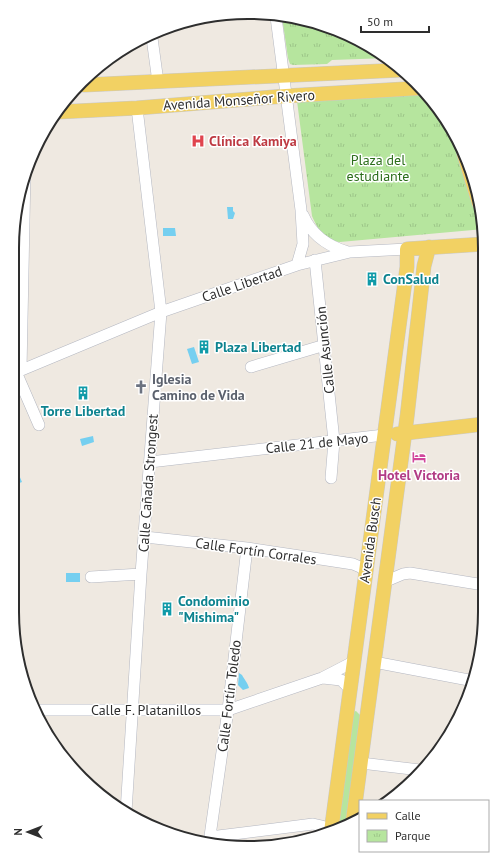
<svg xmlns="http://www.w3.org/2000/svg" width="497" height="860" font-family="'PT Sans',sans-serif">
	<style>
		.grass { fill: #b6e59e }
		.park { fill: url(#park-tufts) }
		.water { fill: #75cff0 }
		.lines { fill: none; stroke-linecap: round; stroke-linejoin: round }
		.minor-casing { stroke: #b4b7c1; stroke-width: 12 }
		.major-casing { stroke: #c9c9c9; stroke-width: 15 }
		.minor { stroke: #fff; stroke-width: 11 }
		.major { stroke: #f2d163; stroke-width: 14 }
		.labels { text-anchor: middle; stroke-width: 3; stroke-linejoin: round; paint-order: stroke }
		.street-label { font-size: 14px; fill: #2e2e2e; stroke: #fff }
		.health-label { font-size: 14px; font-weight: bold; fill: #be3a42; stroke: #fff; text-anchor: start }
		.park-label { font-size: 14px; fill: #2c6e1b; stroke: #fff }
		.culture-label { font-size: 14px; font-weight: bold; fill: #0d838f; stroke: #fff; text-anchor: start }
		.worship-label { font-size: 14px; font-weight: bold; fill: #5b616d; stroke: #fff; text-anchor: start }
		.hotel-label { font-size: 14px; font-weight: bold; fill: #b23c85; stroke: #fff }
		.rim { fill: none; stroke: #2e2e2e; stroke-width: 2 }
	</style>
	<defs>
		<pattern id="park-tufts" width="24" height="20" patternUnits="userSpaceOnUse"><rect width="24" height="20" fill="#b6e59e"/><path d="M3 7l-1-3M5 7V3M7 7l1-3M15 17l-1-3M17 17v-4M19 17l1-3" fill="none" stroke="#9dc588"/></pattern>
	</defs>
	<rect width="100%" height="100%" fill="#efe9e1"/>
	<!-- grass -->
	<path class="grass" d="M356 711 362 717 348 823 335 830 352 712Z"/>
	<!-- park -->
	<path class="park" d="M282 17H294L380 52 388 58 332 60 327 64 293 65 290 64 288 58Z
		M426 95 448 123 452 133 484 229 340 242C325 241 317 228 312 216L297 101Z"/>
	<!-- water -->
	<path class="water" d="M227 207H233V211L235 213 233 219H228Z
		M163 228H175L176 236H163Z
		M194 347 199 362 192 364 187 349Z
		M93 436 94 442 82 446 80 439Z
		M12 473 19 475 22 482 12 486Z
		M66 573H80V582H66Z
		M239 673 242 675C244 679 248 683 249 688L243 690 238 685Z"/>
	<g class="lines">
		<!-- minor casing -->
		<g class="minor-casing">
			<path id="minor" d="M276 17 301 210 303 244 297 265
				M152 38 158 82
				M303 215C311 234 327 246 348 252
				M315 260 334 441 331 478
				M251 367 325 345
				M21 370 25 171
				M16 372 39 425
				M12 374 161 312 297 265 350 252 407 249
				M150 462 384 435
				M145 537 247 548 353 564 360 567 366 571
				M91 577 141 574
				M384 582 403 574 410 573 484 585
				M374 662 474 681
				M323 678 341 680 350 689
				M37 710H228L322 678 353 662
				M361 763 420 770
				M126 812 141 574 161 312 137 108
				M210 837 313 824 322 826 331 831
				M209 843 228 710 247 548"/>
		</g>
		<!-- major casing -->
		<g class="major-casing">
			<path id="major" d="M84 85 401 70
				M57 112 137 108 286 96 421 88
				M464 154 479 203
				M397 434 484 424
				M353 820 407 417 424 266 429 247
				M331 832 407 267V249L484 244"/>
		</g>
		<!-- minor -->
		<use href="#minor" class="minor"/>
		<!-- major -->
		<use href="#major" class="major"/>
	</g>
	<!-- icons -->
	<defs>
		<g id="hospital-bare" transform="scale(1.08)"><path d="M-5-5h3v3.5h4V-5h3V5h-3V1.5h-4V5h-3Z" fill="#e0444e" stroke="#fff" stroke-width="2.5" paint-order="stroke"/></g>
		<g id="building-bare" transform="scale(1.08)"><path d="M-4-6H4V6H1V3H-1V6H-4ZM-2.5-4.3h1.7v1.8h-1.7ZM.8-4.3h1.7v1.8H.8ZM-2.5-1h1.7V.8h-1.7ZM.8-1h1.7V.8H.8Z" fill="#0f9aa8" stroke="#fff" stroke-width="2.5" paint-order="stroke"/></g>
		<g id="church-bare" transform="scale(1.08)"><path d="M-1.2-6h2.4v3.5h3.3v2.4h-3.3V6h-2.4V-.1h-3.3v-2.4h3.3Z" fill="#6b7280" stroke="#fff" stroke-width="2.5" paint-order="stroke"/></g>
		<g id="hotel-bare" transform="scale(1.08)"><path d="M-6-4.5h1.5V1H6V5H4.5V3h-9V5H-6ZM-4 0a1.8 1.8 0 1 1 3.6 0ZM.5 0V-2.5h3Q6-2.5 6 0Z" fill="#d1479c" stroke="#fff" stroke-width="2.5" paint-order="stroke"/></g>
	</defs>
	<g fill-rule="evenodd">
		<use href="#hospital-bare" x="198" y="141"/>
		<use href="#building-bare" x="372" y="279"/>
		<use href="#building-bare" x="204" y="347"/>
		<use href="#church-bare" x="141" y="387"/>
		<use href="#building-bare" x="83" y="393"/>
		<use href="#hotel-bare" x="419" y="457"/>
		<use href="#building-bare" x="167" y="609"/>
	</g>
	<g class="labels">
		<!-- street labels -->
		<g class="street-label">
			<text transform="translate(239 100) rotate(-4)" y="5">Avenida Monseñor Rivero</text>
			<text transform="translate(242 284) rotate(-19)" y="5">Calle Libertad</text>
			<text transform="translate(325 350) rotate(-96)" y="5">Calle Asunción</text>
			<text transform="translate(317 443) rotate(-6)" y="5">Calle 21 de Mayo</text>
			<text transform="translate(148 483) rotate(-86)" y="5">Calle Cañada Strongest</text>
			<text transform="translate(370 540) rotate(-82)" y="5">Avenida Busch</text>
			<text transform="translate(256 551) rotate(8)" y="5">Calle Fortín Corrales</text>
			<text transform="translate(229 696) rotate(-83)" y="5">Calle Fortín Toledo</text>
			<text x="146" y="715">Calle F. Platanillos</text>
		</g>
		<!-- health labels -->
		<g class="health-label">
			<text x="209" y="146">Clínica Kamiya</text>
		</g>
		<!-- park labels -->
		<g class="park-label">
			<text x="378" y="165">Plaza del<tspan x="378" dy="16">estudiante</tspan></text>
		</g>
		<!-- culture labels -->
		<g class="culture-label">
			<text x="383" y="284">ConSalud</text>
			<text x="215" y="352">Plaza Libertad</text>
			<text x="83" y="416" text-anchor="middle">Torre Libertad</text>
			<text x="178" y="606">Condominio<tspan x="178" dy="16">"Mishima"</tspan></text>
		</g>
		<!-- worship labels -->
		<g class="worship-label">
			<text x="152" y="384">Iglesia<tspan x="152" dy="16">Camino de Vida</tspan></text>
		</g>
		<!-- hotel labels -->
		<g class="hotel-label">
			<text x="419" y="480">Hotel Victoria</text>
		</g>
	</g>
	<!-- crop -->
	<path d="M0 0H497V860H0ZM248 19H249A229 229 0 0 1 478 248V612A229 229 0 0 1 249 841H248A229 229 0 0 1 19 612V248A229 229 0 0 1 248 19Z" fill="#fff" fill-rule="evenodd"/>
	<path class="rim" d="M248 19H249A229 229 0 0 1 478 248V612A229 229 0 0 1 249 841H248A229 229 0 0 1 19 612V248A229 229 0 0 1 248 19Z"/>
	<!-- legend -->
	<rect x="359" y="800" width="130" height="52" fill="#ffffff" stroke="#ababab"/>
	<rect x="367" y="813" width="20" height="6" fill="#f2d163" stroke="#ababab"/>
	<text x="395" y="820" font-size="12" fill="#2e2e2e">Calle</text>
	<rect x="367" y="830" width="20" height="12" fill="url(#park-tufts)" stroke="#ababab"/>
	<text x="395" y="840" font-size="12" fill="#2e2e2e">Parque</text>
	<!-- north arrow -->
	<g transform="translate(28 832) rotate(270)" stroke="#ffffff" stroke-width="3" paint-order="stroke">
	<path d="M0-3L7 15L0 10L-7 15Z" fill="#2e2e2e"/>
	<text y="-6" font-size="11" font-weight="bold" text-anchor="middle" fill="#2e2e2e">N</text>
	</g>
	<!-- scale -->
	<path d="M361 26v6h68v-6" fill="none" stroke="#2e2e2e" stroke-width="2"/>
	<text x="367" y="26" font-size="12" fill="#2e2e2e" stroke="#ffffff" stroke-width="3" paint-order="stroke">50 m</text>
</svg>
